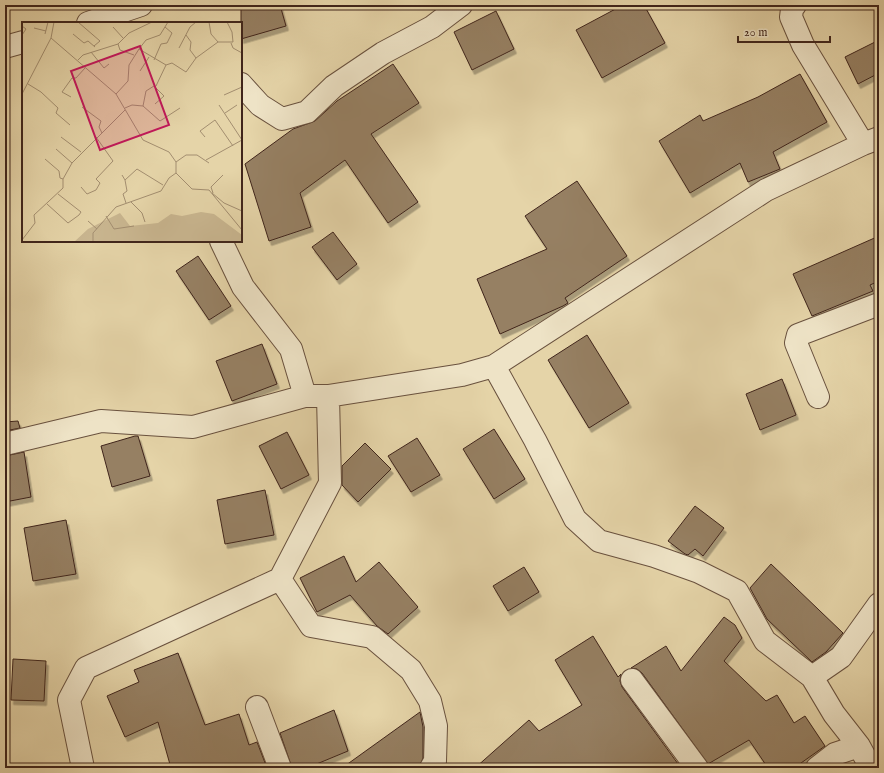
<svg xmlns="http://www.w3.org/2000/svg" width="884" height="773" font-family="'IM FELL English',serif">
	<style>
		.building { fill: #968064; stroke: #40251b; filter: url(#shadow) }
		.lines { fill: none; stroke-linecap: round; stroke-linejoin: round }
		.street-casing { stroke: #69513e; stroke-width: 24 }
		.street { stroke: #eee3c6; stroke-width: 22 }
		.inset-road { fill: none; stroke: #a38e70; stroke-width: 1 }
		.view { fill: #c2185b; fill-opacity: 0.15; stroke: #c2185b; stroke-width: 2 }
		.inset-edge { fill: none; stroke: #40251b; stroke-width: 2 }
	</style>
	<defs>
		<filter id="shadow"><feDropShadow dx="2.5" dy="4.5" stdDeviation="0" flood-color="#0004"/></filter>
	</defs>
	<rect width="100%" height="100%" fill="#e5d4a8"/>
	<filter id="stains"><feTurbulence type="fractalNoise" baseFrequency=".005" numOctaves="4"/><feColorMatrix values="0 0 0 0 .2 0 0 0 0 .09 0 0 0 0 .02 0 0 0 .5 -.17"/></filter>
	<radialGradient id="worn" r=".72"><stop offset=".6" stop-color="#630" stop-opacity="0"/><stop offset="1" stop-color="#630" stop-opacity=".3"/></radialGradient>
	<!-- building -->
	<path class="building" d="M241 5H280L286 26 241 39Z
		M623 5H644L665 43 602 78 576 30Z
		M496 11 514 49 472 70 454 32Z
		M879 40V73L858 84 845 57Z
		M393 64 419 103 371 134 418 202 388 223 345 160 300 193 311 227 269 241 245 164 293 129 315 121 337 101Z
		M800 74 827 122 773 152 780 169 748 182 740 163 690 193 659 141 700 115 703 121 758 97Z
		M577 181 627 256 565 298 568 303 563 306 500 334 477 279 547 249 525 216Z
		M333 232 357 264 337 280 312 247Z
		M879 236V281L870 285 873 291 812 316 793 274Z
		M198 256 231 306 209 320 176 271Z
		M587 335 629 403 589 428 548 360Z
		M262 344 277 384 232 401 216 361Z
		M782 379 796 415 760 430 746 394Z
		M18 421 20 428 5 431V422Z
		M494 429 525 479 494 499 463 449Z
		M287 432 309 475 281 489 259 446Z
		M135 436H138L150 476 112 487 101 446Z
		M417 438 440 475 411 492 388 456Z
		M365 443 391 469 358 502 342 485V466Z
		M24 452 31 497 5 502V456Z
		M265 490 274 535 225 544 217 500Z
		M695 506 724 528 703 556 695 549 688 555 685 554 668 541Z
		M66 520 76 574 33 581 24 528Z
		M344 556 356 582 379 562 418 607 388 634 377 626 350 595 317 612 300 578Z
		M771 564 843 633 826 652 812 662 767 619 750 588Z
		M524 567 539 592 508 611 493 586Z
		M724 617 735 625 742 638 724 661 766 701 777 695 794 723 805 716 825 746 794 768H768L749 740 708 764 642 673 637 669 631 668 666 646 681 671Z
		M593 636 618 677 621 674 620 681 622 687 681 768H475L529 720 539 731 582 705 555 660Z
		M178 653 205 725 239 714 249 745 257 742 267 768H171L158 722 125 737 107 696 139 682 134 670Z
		M13 659 46 661 44 701 11 700Z
		M334 710 348 751 307 768H292L280 733Z
		M420 712 423 727V758L419 768H342Z"/>
	<g class="lines">
		<!-- street casing -->
		<g class="street-casing">
			<path id="street" d="M795 5 792 9 791 17 803 45 863 144
				M88 23 141 5
				M5 47 23 42
				M241 84 260 105 282 119 307 112 334 86 383 53 432 27 461 5
				M221 241 243 287 291 349 305 396
				M494 366 535 440 575 519 599 541 654 556 699 572 737 591 765 641 812 677 834 714 859 746 871 768
				M818 397 796 343 798 335 879 304
				M5 444 101 421 193 427 305 396H328L462 375 494 366 766 190 863 144 879 138
				M280 579 311 626 372 637 411 670 430 701 436 726 435 761 431 768
				M812 677 841 657 879 604
				M632 680 697 768
				M257 707 280 768
				M83 768 69 700 86 668 280 579 330 483 328 396
				M817 768 835 754 859 746"/>
		</g>
		<!-- street -->
		<use href="#street" class="street"/>
	</g>
	<!-- overview -->
	<g transform="translate(22 22)">
		<rect width="220" height="220" fill="#e5d4a8"/>
		<path d="M179 190 192 192 220 213V220H52L66 207 98 191 108 204 136 201 149 192 160 194Z" fill="#c9b690"/>
		<path class="inset-road" d="M56 0 78 19 72 24M0 4 4 7 0 13M91 5 101 16M12 6 24 9M23 12 26 0M51 12 62 21 66 19 73 25M164 13 169 20 168 28 174 36M29 16 94 72 121 118 147 130 154 140V151L170 167 187 168 220 208M196 20H211L210 10 205 0M209 21 211 26 220 31M96 22 98 28 112 33M157 26 168 5 174 0M117 27 144 43M69 30 82 46 87 42M56 38 61 33 96 22 107 11 130 0M132 38 139 22 145 21 150 11 143 5M118 49 127 35M6 62 19 70 36 86 34 91 48 103M134 64 144 43 150 41 164 50 174 36 196 20 189 12 187 0M0 72 29 16 32 0M94 72 106 59 107 43 117 27 124 18 138 13 146 0M202 73 220 65M49 75 40 70 50 56H54L63 46M197 83 220 118M121 84 124 69 132 64 142 74 133 82M60 85 79 99 77 105 80 111M103 86 110 83 121 84 138 99 158 86M203 91 215 83M39 115 59 130M183 115 178 109 193 98 211 124M34 127 50 141M23 137 37 149 38 156 41 157M184 138 220 118M154 140 164 133H175L187 141M100 153 103 158 115 147 141 163M103 158 105 169 101 172 104 181M59 165 65 172 74 168 78 161 74 157 91 139 74 115M190 171 202 181 220 189M191 171 189 165 201 153M109 180 120 191 123 200M25 182 46 201 57 193 59 190 36 172M84 194 92 207 112 204M66 199 75 207M0 218 13 201 12 193 41 166V157L50 141 103 88M71 220V211L94 185 139 169 147 156 154 151"/>
		<path class="view" d="M118 24 147 103 78 128 49 49Z"/>
		<rect width="220" height="220" class="inset-edge"/>
	</g>
	<!-- margin -->
	<rect width="884" height="773" fill="none" stroke="#e5d4a8" stroke-width="20"/>
	<rect x="6" y="6" width="872" height="761" fill="none" stroke="#40251b" stroke-width="2"/>
	<rect x="10" y="10" width="864" height="753" fill="none" stroke="#40251b"/>
	<!-- scale -->
	<path d="M738 36v6h92v-6" fill="none" stroke="#40251b" stroke-width="2"/>
	<text x="744" y="36" font-size="12" fill="#40251b" stroke="#eee3c6" stroke-width="3" paint-order="stroke">20 m</text>
	<rect width="100%" height="100%" filter="url(#stains)"/>
	<rect width="100%" height="100%" fill="url(#worn)"/>
</svg>
